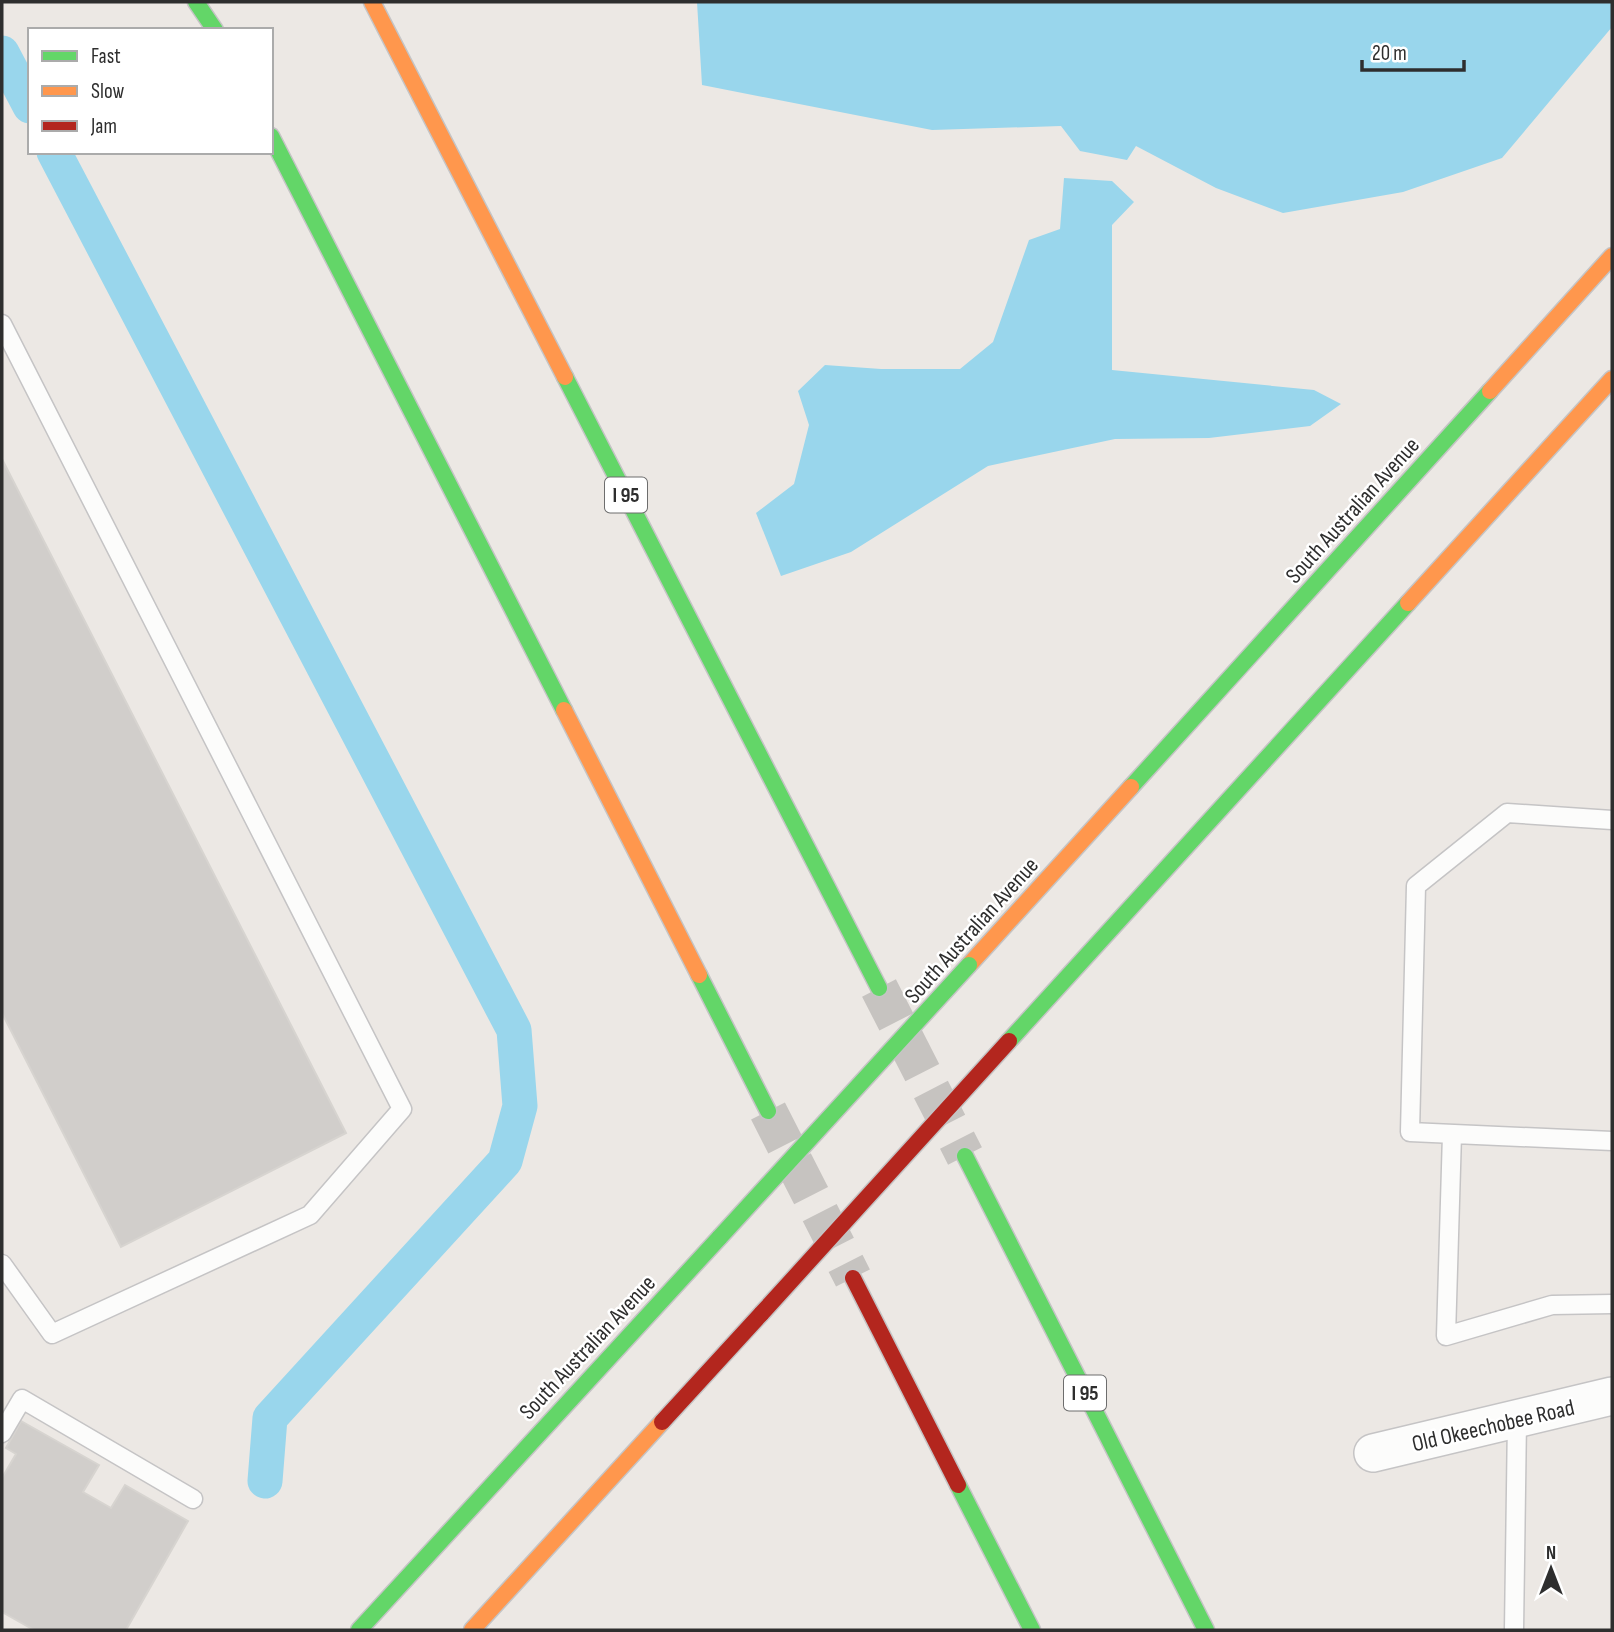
<svg xmlns="http://www.w3.org/2000/svg" width="1614" height="1632" font-family="'Sofia Sans Condensed',sans-serif">
	<style>
		.water { fill: #99d6ec }
		.lines { fill: none; stroke-linecap: round; stroke-linejoin: round }
		.canal { stroke: #99d6ec; stroke-width: 35 }
		.building { fill: #d1cecb; stroke: #d7d4d0; stroke-width: 2 }
		.highway-tunnel { stroke: #c6c3c0; stroke-width: 38; stroke-dasharray: 38 19; stroke-linecap: butt }
		.lane-casing { stroke: #c5c4c5; stroke-width: 21 }
		.street-casing { stroke: #c5c4c5; stroke-width: 40 }
		.fast-casing { stroke: #c5c4c5; stroke-width: 19 }
		.slow-casing { stroke: #c5c4c5; stroke-width: 19 }
		.jam-casing { stroke: #c5c4c5; stroke-width: 19 }
		.lane { stroke: #fcfcfb; stroke-width: 18 }
		.street { stroke: #fcfcfb; stroke-width: 37 }
		.fast { stroke: #63d668; stroke-width: 16 }
		.slow { stroke: #ff974d; stroke-width: 16 }
		.jam { stroke: #b3261e; stroke-width: 16 }
		.fast-bridge-casing { stroke: #c5c4c5; stroke-width: 19; stroke-linecap: butt }
		.jam-bridge-casing { stroke: #c5c4c5; stroke-width: 19; stroke-linecap: butt }
		.fast-bridge { stroke: #63d668; stroke-width: 16 }
		.jam-bridge { stroke: #b3261e; stroke-width: 16 }
		.labels { text-anchor: middle; stroke-width: 5; stroke-linejoin: round; paint-order: stroke }
		.shield { fill: #fff; stroke: #6d6d6d; stroke-width: 2 }
		.shield-label { font-size: 21px; font-weight: bold; fill: #2e2e2e }
		.street-label { font-size: 23px; fill: #2e2e2e; stroke: #fff }
	</style>
	<rect width="100%" height="100%" fill="#ece8e4"/>
	<!-- water -->
	<path class="water" d="M697 2H1612V27L1502 158 1403 192 1283 213 1216 188 1136 146 1127 160 1080 151 1061 126 932 130 702 85Z
		M1064 178 1112 181 1134 202 1112 225V370L1314 390 1341 404 1310 426 1209 438 1115 439 988 466 851 552 781 576 756 513 794 484 809 425 798 391 825 365 881 369H960L993 342 1029 240 1060 229Z"/>
	<g class="lines">
		<!-- canal -->
		<path class="canal" d="M2 53 30 106
			M54 152 514 1030 520 1106 505 1161 270 1418 265 1481"/>
	</g>
	<!-- building -->
	<path class="building" d="M2 459 346 1133 121 1247 2 1013Z
		M21 1421 99 1465 83 1492 111 1508 125 1485 188 1521 126 1630H34L2 1612V1478L16 1454 6 1448Z"/>
	<g class="lines">
		<!-- highway-tunnel -->
		<path class="highway-tunnel" d="M879 988 965 1156
			M768 1111 853 1278"/>
		<!-- lane casing -->
		<g class="lane-casing">
			<path id="lane" d="M2 324 402 1109 310 1215 52 1334 2 1264
				M1612 820 1507 813 1416 886 1410 1132 1612 1141
				M1452 1134 1446 1336 1552 1305 1612 1304
				M2 1433 22 1399 193 1499
				M1514 1630 1517 1419"/>
		</g>
		<!-- street casing -->
		<g class="street-casing">
			<path id="street" d="M1373 1453 1612 1396"/>
		</g>
		<!-- fast casing -->
		<g class="fast-casing">
			<path id="fast" d="M196 2 215 30
				M271 136 564 710
				M565 377 879 988
				M1131 787 1490 391
				M699 975 768 1111
				M1009 1041 1408 603
				M965 1156 1206 1630
				M958 1485 1032 1630
				M359 1630 720 1237"/>
		</g>
		<!-- slow casing -->
		<g class="slow-casing">
			<path id="slow" d="M372 2 565 377
				M1490 391 1612 256
				M1408 603 1612 379
				M564 710 699 975
				M969 965 1131 787
				M472 1630 662 1422"/>
		</g>
		<!-- jam casing -->
		<g class="jam-casing">
			<path id="jam" d="M853 1278 958 1485
				M662 1422 762 1313"/>
		</g>
		<!-- lane -->
		<use href="#lane" class="lane"/>
		<!-- street -->
		<use href="#street" class="street"/>
		<!-- fast -->
		<use href="#fast" class="fast"/>
		<!-- slow -->
		<use href="#slow" class="slow"/>
		<!-- jam -->
		<use href="#jam" class="jam"/>
		<!-- fast-bridge casing -->
		<g class="fast-bridge-casing">
			<path id="fast-bridge" d="M720 1237 969 965"/>
		</g>
		<!-- jam-bridge casing -->
		<g class="jam-bridge-casing">
			<path id="jam-bridge" d="M762 1313 1009 1041"/>
		</g>
		<!-- fast-bridge -->
		<use href="#fast-bridge" class="fast-bridge"/>
		<!-- jam-bridge -->
		<use href="#jam-bridge" class="jam-bridge"/>
	</g>
	<g class="labels">
		<!-- shield labels -->
		<g class="shield">
			<rect x="605" y="477.5" width="42" height="35" rx="5"/>
			<rect x="1064" y="1375.5" width="42" height="35" rx="5"/>
		</g>
		<g class="shield-label">
			<text x="626" y="502">I 95</text>
			<text x="1085" y="1400">I 95</text>
		</g>
		<!-- street labels -->
		<g class="street-label">
			<text transform="translate(1352 510) rotate(-48)" y="8">South Australian Avenue</text>
			<text transform="translate(971 930) rotate(-48)" y="8">South Australian Avenue</text>
			<text transform="translate(587 1347) rotate(-47)" y="8">South Australian Avenue</text>
			<text transform="translate(1493 1425) rotate(-13)" y="8">Old Okeechobee Road</text>
		</g>
	</g>
	<!-- border -->
	<rect width="1614" height="1632" fill="none" stroke="#2e2e2e" stroke-width="7"/>
	<!-- legend -->
	<rect x="28" y="28" width="245" height="126" fill="#ffffff" stroke="#ababab" stroke-width="2"/>
	<rect x="42" y="51" width="35" height="10" fill="#63d668" stroke="#ababab" stroke-width="2"/>
	<text x="91" y="63" font-size="21" fill="#2e2e2e">Fast</text>
	<rect x="42" y="86" width="35" height="10" fill="#ff974d" stroke="#ababab" stroke-width="2"/>
	<text x="91" y="98" font-size="21" fill="#2e2e2e">Slow</text>
	<rect x="42" y="121" width="35" height="10" fill="#b3261e" stroke="#ababab" stroke-width="2"/>
	<text x="91" y="133" font-size="21" fill="#2e2e2e">Jam</text>
	<!-- north arrow -->
	<g transform="translate(1551 1569)" stroke="#ffffff" stroke-width="5" paint-order="stroke">
	<path d="M0-5L12 26L0 18L-12 26Z" fill="#2e2e2e"/>
	<text y="-10" font-size="19" font-weight="bold" text-anchor="middle" fill="#2e2e2e">N</text>
	</g>
	<!-- scale -->
	<path d="M1362 60v10h102v-10" fill="none" stroke="#2e2e2e" stroke-width="3.5"/>
	<text x="1372" y="60" font-size="21" fill="#2e2e2e" stroke="#ffffff" stroke-width="5" paint-order="stroke">20 m</text>
</svg>
